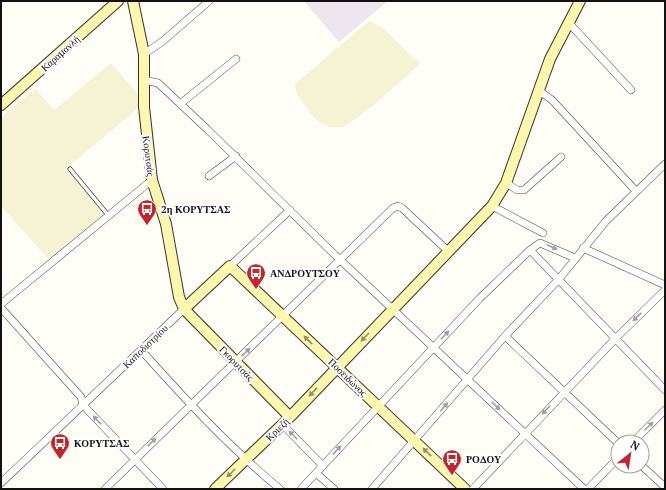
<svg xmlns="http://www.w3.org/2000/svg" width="666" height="490" font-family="'PT Serif',serif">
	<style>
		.industrial { fill: #eee6ef }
		.farmland { fill: #f6f3d4 }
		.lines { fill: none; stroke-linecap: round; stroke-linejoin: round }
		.lane-casing { stroke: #444; stroke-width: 5 }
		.street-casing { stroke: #444; stroke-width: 8 }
		.secondary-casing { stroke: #333; stroke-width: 12 }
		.lane { stroke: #fff; stroke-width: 3.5 }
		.street { stroke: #fff; stroke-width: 7 }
		.secondary { stroke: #fff6b0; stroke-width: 10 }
		.oneway { fill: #a0a0a0 }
		.oneway2 { fill: #948f68 }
		.labels { text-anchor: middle; stroke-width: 4; stroke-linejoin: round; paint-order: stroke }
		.street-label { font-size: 10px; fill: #111; stroke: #fff }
		.poi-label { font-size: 10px; font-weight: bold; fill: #111; stroke: #fff; text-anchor: start }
	</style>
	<rect width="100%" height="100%" fill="#fffdf5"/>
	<!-- industrial -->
	<path class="industrial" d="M304 1H388L339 42Z"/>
	<!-- farmland -->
	<path class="farmland" d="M369 21 383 28 410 55 421 63 374 105 348 124 342 127H330L318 121 311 114 297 95 295 84Z
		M111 63 143 100 142 105 67 168 105 216 50 261 1 206V118L35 88 54 110Z"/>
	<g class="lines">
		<!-- lane casing -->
		<g class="lane-casing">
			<path id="lane" d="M70 169 108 215"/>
		</g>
		<!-- street casing -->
		<g class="street-casing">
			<path id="street" d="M568 22 631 90
				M144 54 163 41 209 1
				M144 80 158 83 207 129 335 255 584 489
				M538 90 552 100 636 191
				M180 104 236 59
				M209 176 236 156
				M506 183 517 190H524L561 157
				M492 206 543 233
				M583 248 665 285
				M530 250 665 390
				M230 266 290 210
				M1 304 152 180
				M1 308 81 397 83 405 163 489
				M505 336 618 443
				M141 350C185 399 229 447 280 489
				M282 424 323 466
				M633 442 665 410
				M642 466 665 487
				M316 473 334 489
				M1 483 184 309
				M105 489 393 208 398 206 402 208 448 251
				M301 489 480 298 530 250 540 243 575 258
				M372 489 505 336 559 279 606 221 665 164
				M473 489 616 338 665 290
				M588 489 618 458"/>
		</g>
		<!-- secondary casing -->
		<g class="secondary-casing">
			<path id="secondary" d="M133 1 144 54V107L152 180 166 224 179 297 184 309 290 417
				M1 105 118 1
				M184 309 230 266 465 489
				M215 489 290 417 492 206 506 183 550 59 580 1"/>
		</g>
		<!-- lane -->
		<use href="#lane" class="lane"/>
		<!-- street -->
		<use href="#street" class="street"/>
		<!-- secondary -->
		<use href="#secondary" class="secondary"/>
	</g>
	<!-- one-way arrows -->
	<defs><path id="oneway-solid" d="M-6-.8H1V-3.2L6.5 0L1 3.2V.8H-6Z"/></defs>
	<g class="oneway">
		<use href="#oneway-solid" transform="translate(552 247) rotate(24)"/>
		<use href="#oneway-solid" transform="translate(637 317) rotate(136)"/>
		<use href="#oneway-solid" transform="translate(445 335) rotate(-46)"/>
		<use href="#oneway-solid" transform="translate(246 352) rotate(-44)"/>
		<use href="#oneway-solid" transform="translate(496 406) rotate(43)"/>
		<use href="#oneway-solid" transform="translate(444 407) rotate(-50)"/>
		<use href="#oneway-solid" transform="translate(546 410) rotate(134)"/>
		<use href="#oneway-solid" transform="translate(97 420) rotate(-133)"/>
		<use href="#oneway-solid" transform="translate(649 426) rotate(-45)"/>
		<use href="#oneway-solid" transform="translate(293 435) rotate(-135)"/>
		<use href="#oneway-solid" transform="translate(152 442) rotate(-44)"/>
		<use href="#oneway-solid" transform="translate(337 450) rotate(-47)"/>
	</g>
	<g class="oneway2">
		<use href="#oneway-solid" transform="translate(365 337) rotate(134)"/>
		<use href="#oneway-solid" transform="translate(308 340) rotate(-136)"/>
		<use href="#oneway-solid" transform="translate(313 392) rotate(133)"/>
		<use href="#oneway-solid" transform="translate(427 452) rotate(-136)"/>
		<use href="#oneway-solid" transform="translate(231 473) rotate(135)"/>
	</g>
	<!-- icons -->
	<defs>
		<g id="bus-pin" transform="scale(1)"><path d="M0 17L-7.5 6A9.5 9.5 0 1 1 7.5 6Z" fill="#c4262e" stroke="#fff"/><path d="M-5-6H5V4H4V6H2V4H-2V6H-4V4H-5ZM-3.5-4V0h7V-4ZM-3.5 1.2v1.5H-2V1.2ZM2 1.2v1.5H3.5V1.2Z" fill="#fff"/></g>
	</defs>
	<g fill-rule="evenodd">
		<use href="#bus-pin" x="147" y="209"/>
		<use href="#bus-pin" x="256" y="273"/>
		<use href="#bus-pin" x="60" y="443"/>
		<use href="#bus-pin" x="452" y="459"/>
	</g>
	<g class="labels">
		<!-- street labels -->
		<g class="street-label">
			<text transform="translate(60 53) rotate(-42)" y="4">Καραμανλή</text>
			<text transform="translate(149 156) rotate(83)" y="4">Κορυτσάς</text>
			<text transform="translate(145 346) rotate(-44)" y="4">Καποδιστρίου</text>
			<text transform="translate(237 363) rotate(46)" y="4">Γκορυτσάς</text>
			<text transform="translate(348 377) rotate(44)" y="4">Ποσειδώνος</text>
			<text transform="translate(277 429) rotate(-44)" y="4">Κριεζή</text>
		</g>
		<!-- poi labels -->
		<g class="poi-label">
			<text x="161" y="213">2η ΚΟΡΥΤΣΑΣ</text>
			<text x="270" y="277">ΑΝΔΡΟΥΤΣΟΥ</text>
			<text x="74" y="447">ΚΟΡΥΤΣΑΣ</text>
			<text x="466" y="463">ΡΟΔΟΥ</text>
		</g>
	</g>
	<!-- border -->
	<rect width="666" height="490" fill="none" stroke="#111111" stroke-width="4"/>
	<!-- north arrow -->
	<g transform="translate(630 454) rotate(30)"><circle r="19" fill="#ffffff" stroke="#a0a0a0"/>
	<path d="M0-3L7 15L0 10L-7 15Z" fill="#c4262e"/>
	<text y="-6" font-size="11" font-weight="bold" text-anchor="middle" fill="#111111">N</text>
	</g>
</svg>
